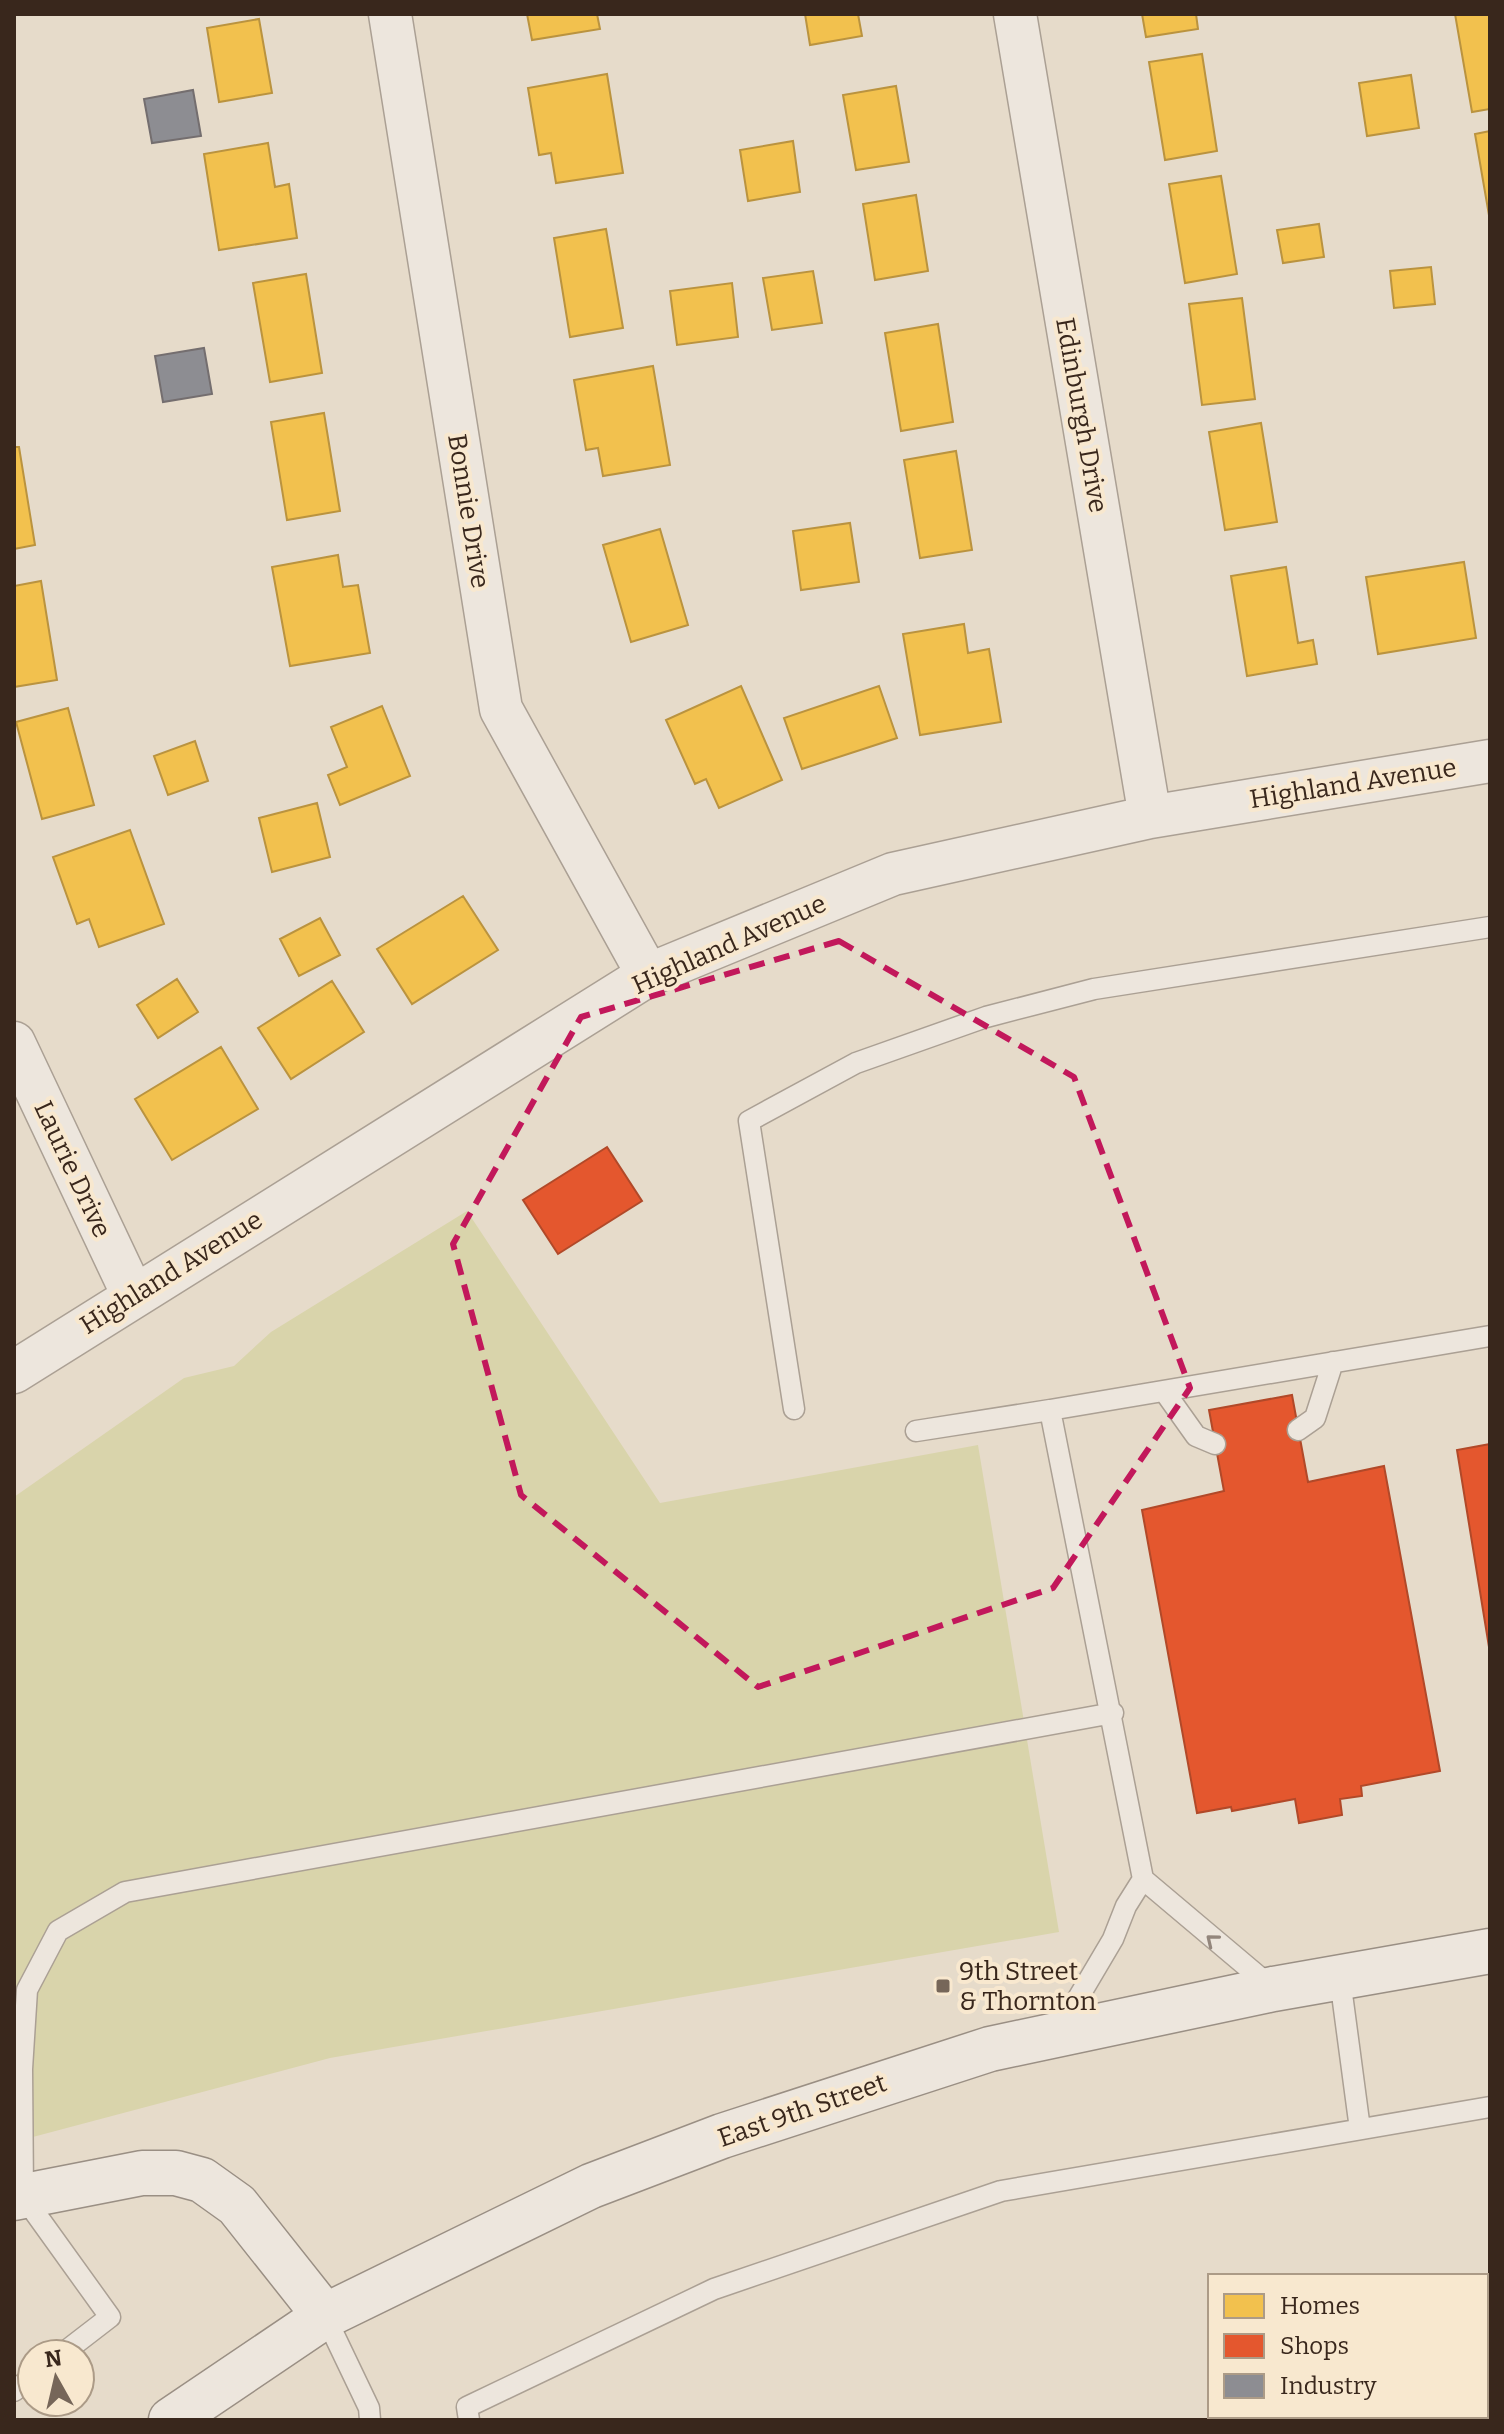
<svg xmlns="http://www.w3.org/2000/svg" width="1504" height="2434" font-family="Bitter,serif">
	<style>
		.green { fill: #d9d4ab }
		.homes { fill: #f2c14e; stroke: #ba933f; stroke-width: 2 }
		.shops { fill: #e4572e; stroke: #b14929; stroke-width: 2 }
		.industry { fill: #8d8d92; stroke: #746e6f; stroke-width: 2 }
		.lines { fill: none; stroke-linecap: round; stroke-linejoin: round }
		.lane-casing { stroke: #aba094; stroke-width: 23 }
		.street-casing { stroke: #aba094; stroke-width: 45 }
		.secondary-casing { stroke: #9a8f84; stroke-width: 47 }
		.lane { stroke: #ede6dd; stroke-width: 20 }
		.street { stroke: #ede6dd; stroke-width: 42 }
		.secondary { stroke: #ede6dd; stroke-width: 44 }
		.oneway { stroke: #93867c }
		.marked { fill: none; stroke: #c2185b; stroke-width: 6; stroke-dasharray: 16 10; stroke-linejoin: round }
		.poi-dot { fill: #766659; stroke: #f8e8cf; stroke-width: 3 }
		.labels { text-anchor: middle; stroke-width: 8; stroke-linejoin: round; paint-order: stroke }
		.street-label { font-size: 26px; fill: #39271c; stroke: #f8e8cf }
		.poi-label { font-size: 26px; fill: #39271c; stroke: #f8e8cf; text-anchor: start }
	</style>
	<rect width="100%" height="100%" fill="#e6dbca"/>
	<!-- green -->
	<path class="green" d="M467 1211 660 1503 978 1445 1059 1932 330 2058 14 2142V1497L184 1378 234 1366 271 1332Z"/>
	<!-- homes -->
	<path class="homes" d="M527 14H597L600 29 532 40Z
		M805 14H858L862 36 810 45Z
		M1142 14H1196L1198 29 1146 37Z
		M1455 14H1490V109L1472 112Z
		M259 19 272 93 219 102 207 28Z
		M1202 54 1217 151 1165 160 1149 62Z
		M607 74 623 173 556 183 551 153 539 155 528 88Z
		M1411 75 1419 128 1367 136 1359 83Z
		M896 86 909 162 856 170 843 95Z
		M1490 131V221L1475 134Z
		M793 141 800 192 748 201 740 150Z
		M268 143 275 187 289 184 297 238 219 250 204 154Z
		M1221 176 1237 274 1185 283 1169 184Z
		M916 195 928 271 875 280 863 204Z
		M1319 224 1324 257 1283 263 1277 230Z
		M606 229 623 328 570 337 554 238Z
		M1431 267 1435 304 1394 308 1390 271Z
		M813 271 822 323 772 330 763 278Z
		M306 274 322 373 270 382 253 283Z
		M732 283 738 337 677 345 670 291Z
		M1242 298 1255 399 1202 405 1189 304Z
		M938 324 953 422 901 431 885 333Z
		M653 366 670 465 603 476 598 448 586 450 574 380Z
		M324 413 340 511 287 520 271 422Z
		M1261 423 1277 522 1225 530 1209 432Z
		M14 447H19L35 545 14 549Z
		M956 451 972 550 920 558 904 460Z
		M850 523 859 582 801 590 793 531Z
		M660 529 688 625 631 642 603 545Z
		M338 555 343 587 358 585 370 653 290 666 272 567Z
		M1464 562 1476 638 1378 654 1366 577Z
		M1286 567 1298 643 1313 640 1317 664 1247 676 1231 576Z
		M41 581 57 680 14 687V586Z
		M964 624 968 653 989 649 1001 722 920 735 903 634Z
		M741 686 782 780 719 808 706 779 695 784 666 720Z
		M879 686 897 738 802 769 784 718Z
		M382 706 410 776 340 805 328 775 347 767 331 727Z
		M68 708 94 805 42 819 16 722Z
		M195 741 208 781 168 795 154 756Z
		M317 803 330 857 272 872 259 818Z
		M130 830 164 924 99 947 89 919 77 924 53 857Z
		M463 896 498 950 412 1004 377 949Z
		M320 918 340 955 299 976 280 939Z
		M177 979 198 1012 158 1038 137 1005Z
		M332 981 364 1032 291 1079 258 1028Z
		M221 1047 258 1109 172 1160 135 1099Z"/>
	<!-- shops -->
	<path class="shops" d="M607 1147 642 1201 558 1254 523 1200Z
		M1292 1395 1308 1482 1384 1466 1440 1771 1361 1786 1362 1796 1340 1799 1342 1815 1299 1823 1295 1799 1232 1811 1231 1807 1197 1813 1142 1510 1224 1491 1209 1410Z
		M1490 1444V1653L1457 1450Z"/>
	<!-- industry -->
	<path class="industry" d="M193 90 201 136 152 143 144 99Z
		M204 348 212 394 163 402 155 356Z"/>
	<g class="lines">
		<!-- lane casing -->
		<g class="lane-casing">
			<path id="lane" d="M1164 1391 1196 1436 1215 1444
				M794 1409 749 1121 856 1063 986 1017 1094 989 1490 927
				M1298 1430 1315 1418 1333 1362
				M916 1431 1050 1410
				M1340 1979 1360 2129
				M1270 1986 1143 1879 1050 1410 1490 1336
				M1058 2032 1113 1939 1126 1906 1143 1879
				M325 2316 369 2408 370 2420
				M62 2354 110 2317 23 2196 22 2069 27 1990 58 1931 125 1892 1113 1713
				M14 2391 32 2377
				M469 2420 467 2407 714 2289 1001 2191 1490 2107"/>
		</g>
		<!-- street casing -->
		<g class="street-casing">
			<path id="street" d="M390 14 501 709 648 975
				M1015 14 1150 817
				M14 1043 133 1295
				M14 1372 648 975 893 874 1150 817 1490 761"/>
		</g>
		<!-- secondary casing -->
		<g class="secondary-casing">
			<path id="secondary" d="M14 2198 142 2173H176L202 2180 237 2205 325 2316
				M171 2420 325 2316 591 2186 722 2136 990 2049 1273 1989 1490 1951"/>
		</g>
		<!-- lane -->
		<use href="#lane" class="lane"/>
		<!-- street -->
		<use href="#street" class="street"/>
		<!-- secondary -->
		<use href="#secondary" class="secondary"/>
	</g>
	<!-- one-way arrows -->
	<defs><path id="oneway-chevron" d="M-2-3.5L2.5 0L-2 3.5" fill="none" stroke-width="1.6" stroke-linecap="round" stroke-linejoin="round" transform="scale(2)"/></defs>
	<use class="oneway" href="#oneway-chevron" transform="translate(1212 1940) rotate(-141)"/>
	<!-- marked area -->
	<path class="marked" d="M839 941 1074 1077 1190 1388 1053 1588 758 1687 521 1495 453 1244 581 1017Z"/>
	<!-- markers -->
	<rect class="poi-dot" x="935" y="1978" width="16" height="16" rx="4"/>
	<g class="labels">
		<!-- street labels -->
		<g class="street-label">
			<text transform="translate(1082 415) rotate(80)" y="9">Edinburgh Drive</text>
			<text transform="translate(469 511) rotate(81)" y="9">Bonnie Drive</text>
			<text transform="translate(1353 783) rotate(-9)" y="9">Highland Avenue</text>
			<text transform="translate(729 944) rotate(-24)" y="9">Highland Avenue</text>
			<text transform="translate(73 1169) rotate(65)" y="9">Laurie Drive</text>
			<text transform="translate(171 1272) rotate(-32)" y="9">Highland Avenue</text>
			<text transform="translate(802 2110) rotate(-19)" y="9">East 9th Street</text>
		</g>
		<!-- poi labels -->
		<g class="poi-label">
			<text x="959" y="1980">9th Street<tspan x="959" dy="30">&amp; Thornton</tspan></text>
		</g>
	</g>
	<!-- border -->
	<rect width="1504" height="2434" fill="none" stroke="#39271c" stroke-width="32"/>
	<!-- legend -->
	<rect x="1208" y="2274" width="280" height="144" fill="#f8e8cf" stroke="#ac9b87" stroke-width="2"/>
	<rect x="1224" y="2294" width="40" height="24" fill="#f2c14e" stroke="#ac9b87" stroke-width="2"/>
	<text x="1280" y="2314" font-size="24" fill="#39271c">Homes</text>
	<rect x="1224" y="2334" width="40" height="24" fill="#e4572e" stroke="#ac9b87" stroke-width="2"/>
	<text x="1280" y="2354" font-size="24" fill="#39271c">Shops</text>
	<rect x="1224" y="2374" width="40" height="24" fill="#8d8d92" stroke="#ac9b87" stroke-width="2"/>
	<text x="1280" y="2394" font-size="24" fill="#39271c">Industry</text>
	<!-- north arrow -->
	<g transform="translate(56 2378) rotate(352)"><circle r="38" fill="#f8e8cf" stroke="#ac9b87" stroke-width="2"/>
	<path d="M0-6L14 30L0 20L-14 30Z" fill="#766659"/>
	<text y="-12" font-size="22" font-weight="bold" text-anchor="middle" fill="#39271c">N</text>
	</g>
</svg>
